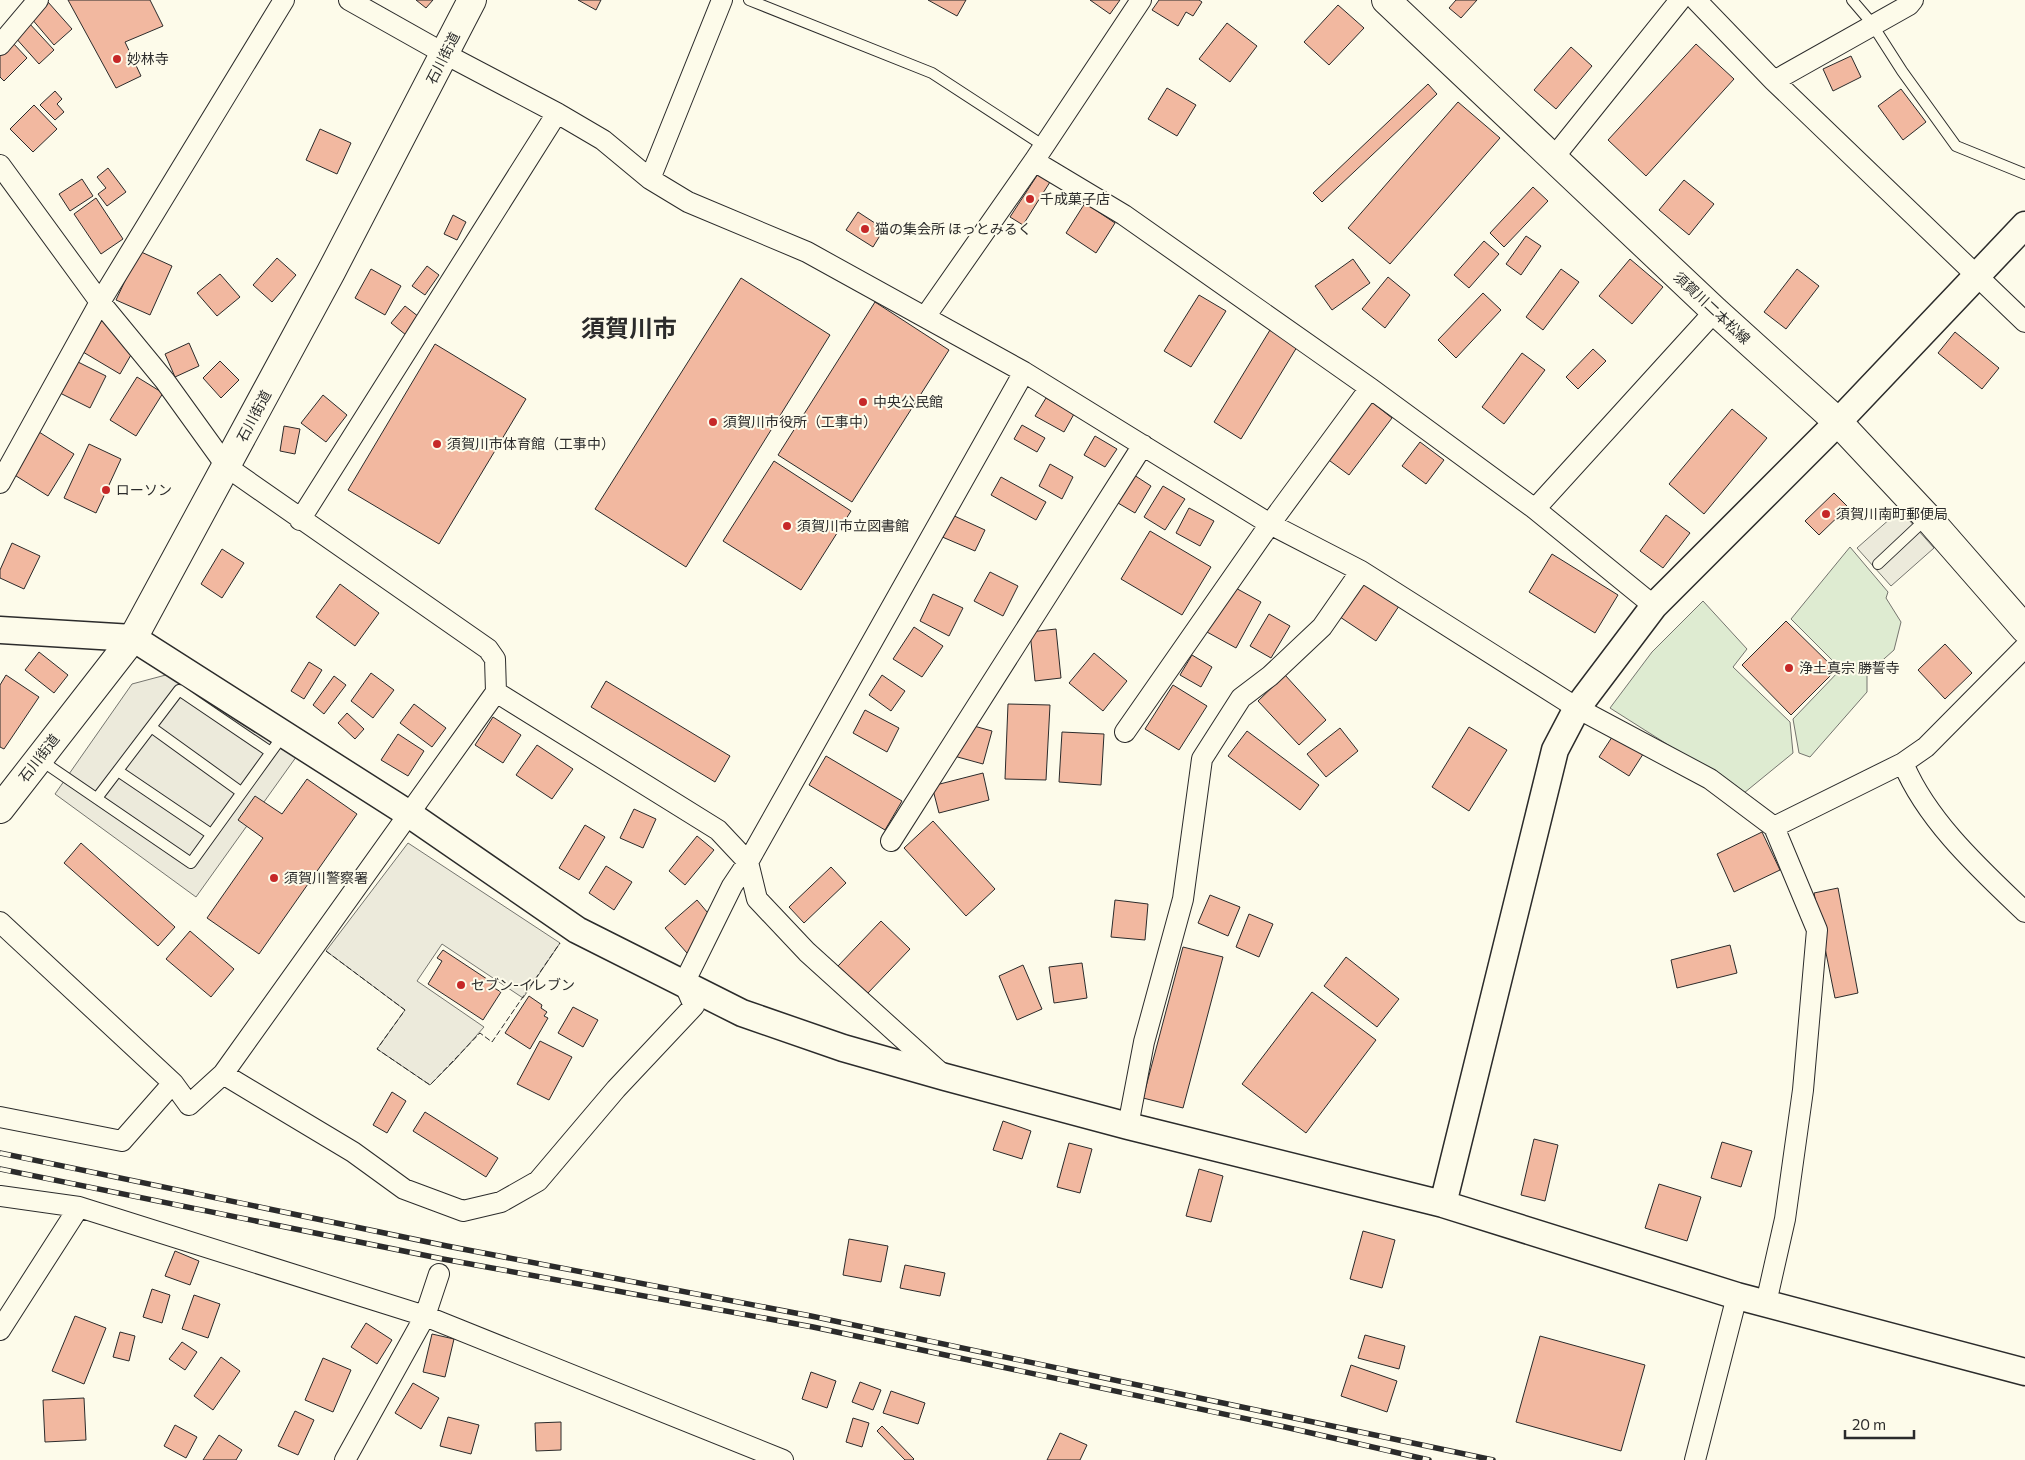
<svg xmlns="http://www.w3.org/2000/svg" width="2025" height="1460" font-family="Commissioner,'Noto Sans JP',sans-serif">
	<style>
		.green { fill: #deebd1; stroke: #74746e }
		.parking { fill: #eceadb; stroke: #74746e }
		.building { fill: #f2b8a0; stroke: #2b2b2b }
		.lines { fill: none; stroke-linecap: round; stroke-linejoin: round }
		.service-casing { stroke: #2b2b2b; stroke-width: 12 }
		.minor-casing { stroke: #2b2b2b; stroke-width: 22 }
		.tertiary-casing { stroke: #2b2b2b; stroke-width: 29 }
		.secondary-casing { stroke: #2b2b2b; stroke-width: 30 }
		.primary-casing { stroke: #2b2b2b; stroke-width: 30 }
		.service { stroke: #fdfbea; stroke-width: 10 }
		.minor { stroke: #fdfbea; stroke-width: 20 }
		.tertiary { stroke: #fdfbea; stroke-width: 26 }
		.secondary { stroke: #fdfbea; stroke-width: 28 }
		.primary { stroke: #fdfbea; stroke-width: 28 }
		.rail-casing { stroke: #2b2b2b; stroke-width: 5.5 }
		.rail { stroke: #fdfbea; stroke-width: 4; stroke-dasharray: 11; stroke-linecap: butt }
		.fence { stroke: #2b2b2b; stroke-width: 1; stroke-dasharray: 6 2.5; stroke-linecap: butt }
		.poi-dot { fill: #c62828; stroke: #fdfbea; stroke-width: 2 }
		.labels { text-anchor: middle; stroke-width: 4; stroke-linejoin: round; paint-order: stroke }
		.street-label { font-size: 14px; fill: #2b2b2b; stroke: #fdfbea }
		.poi-label { font-size: 14px; fill: #2b2b2b; stroke: #fdfbea; text-anchor: start }
		.town-label { font-size: 24px; font-weight: bold; fill: #2b2b2b; stroke: #fdfbea }
	</style>
	<rect width="100%" height="100%" fill="#fdfbea"/>
	<!-- green -->
	<path class="green" d="M1850 547 1888 592 1886 598 1901 622 1894 650 1867 674V692L1810 757 1799 753 1793 719 1841 669 1791 619Z
		M1703 601 1747 649 1733 667 1790 722 1793 753 1744 793 1610 708 1652 652Z"/>
	<!-- parking -->
	<path class="parking" d="M1900 510 1934 548 1891 586 1857 548Z
		M192 668 304 746 196 897 55 794 132 684Z
		M408 843 560 943 523 998 442 944 417 981 484 1027 454 1061 430 1085 377 1049 405 1010 326 951Z"/>
	<!-- building -->
	<path class="building" d="M68 0H150L163 26 125 42 141 76 116 88Z
		M416 0H433L426 8Z
		M578 0H601L596 10Z
		M928 0H966L957 16Z
		M1090 0H1120L1110 14Z
		M1159 0H1199L1202 2 1193 16 1186 12 1178 26 1152 10Z
		M1456 0H1477L1461 18 1449 8Z
		M48 2 72 29 54 45 31 18Z
		M1338 5 1364 28 1329 65 1304 42Z
		M28 22 54 50 39 64 14 36Z
		M1227 23 1257 46 1230 82 1199 59Z
		M12 42 27 58 4 81 0 77V54Z
		M1696 44 1734 79 1646 176 1608 140Z
		M1571 47 1592 66 1556 109 1534 90Z
		M1851 56 1861 77 1833 91 1823 69Z
		M1428 84 1437 94 1322 202 1313 193Z
		M1167 88 1196 105 1177 136 1148 119Z
		M1901 89 1926 122 1903 140 1878 106Z
		M55 91 62 99 57 104 64 112 55 120 40 105Z
		M1458 102 1500 138 1390 264 1348 228Z
		M34 105 57 129 33 152 10 129Z
		M320 129 351 143 337 174 306 160Z
		M108 168 126 192 107 206 98 194 106 188 97 177Z
		M1038 174 1050 182 1023 225 1010 217Z
		M82 179 93 196 70 211 59 194Z
		M1684 180 1714 204 1689 235 1659 210Z
		M1533 187 1548 201 1504 247 1490 233Z
		M96 198 123 239 101 254 74 214Z
		M1085 203 1115 223 1096 253 1066 233Z
		M858 212 884 229 873 247 846 230Z
		M453 215 466 222 457 240 444 234Z
		M1526 236 1541 246 1521 275 1506 264Z
		M1484 241 1499 254 1469 288 1454 275Z
		M139 251 172 266 150 315 116 300Z
		M277 258 296 275 272 302 253 285Z
		M1353 259 1370 283 1332 310 1315 286Z
		M1630 259 1663 287 1632 324 1599 296Z
		M427 266 439 275 425 295 412 286Z
		M371 269 401 286 385 315 355 298Z
		M1561 269 1579 282 1543 330 1526 317Z
		M1797 269 1819 286 1786 329 1764 312Z
		M220 274 240 297 217 316 197 293Z
		M1388 277 1410 295 1385 328 1362 309Z
		M741 278 830 335 686 567 595 509Z
		M1483 293 1501 310 1456 358 1438 340Z
		M1199 295 1226 311 1191 367 1164 351Z
		M875 302 949 350 852 502 778 455Z
		M405 306 419 317 406 335 391 323Z
		M102 320 139 341 120 374 83 352Z
		M1270 330 1297 347 1241 439 1214 422Z
		M1955 332 1999 368 1982 389 1938 353Z
		M189 343 199 366 175 377 165 354Z
		M435 344 526 399 439 544 348 490Z
		M1593 349 1606 361 1578 389 1566 377Z
		M1522 353 1545 370 1504 424 1482 407Z
		M76 361 106 376 90 408 60 393Z
		M220 361 239 380 221 398 203 378Z
		M137 377 163 393 136 436 110 420Z
		M323 395 347 415 326 442 301 423Z
		M1046 398 1074 414 1064 432 1035 416Z
		M1369 400 1392 418 1349 475 1326 458Z
		M1732 409 1767 438 1704 514 1669 484Z
		M1022 425 1045 438 1037 452 1014 439Z
		M284 426 300 429 295 454 280 451Z
		M39 432 74 454 48 496 13 474Z
		M1095 436 1117 449 1105 467 1084 455Z
		M1420 442 1444 460 1426 484 1402 466Z
		M89 444 121 459 96 513 64 498Z
		M774 461 851 511 801 590 723 541Z
		M1050 464 1073 477 1062 499 1039 486Z
		M1134 475 1151 486 1135 513 1118 503Z
		M1001 477 1046 502 1036 520 991 495Z
		M1163 486 1185 499 1165 530 1144 517Z
		M1834 493 1848 507 1819 535 1805 521Z
		M1189 508 1214 521 1200 546 1176 533Z
		M950 514 985 530 975 551 940 536Z
		M1666 515 1690 533 1663 568 1640 551Z
		M1150 531 1211 567 1182 615 1121 579Z
		M12 543 40 556 24 589 0 578V570Z
		M222 549 244 563 222 598 201 584Z
		M1552 554 1618 595 1595 633 1529 592Z
		M990 572 1018 586 1003 616 974 601Z
		M1365 579 1401 603 1376 641 1340 617Z
		M340 584 379 613 355 646 316 617Z
		M1232 586 1261 602 1236 648 1207 632Z
		M933 594 963 608 949 636 920 621Z
		M1269 614 1290 626 1271 658 1250 646Z
		M1786 621 1836 670 1791 715 1742 665Z
		M914 627 943 646 922 677 893 659Z
		M1056 629 1061 678 1035 681 1030 632Z
		M1945 644 1972 673 1945 699 1918 670Z
		M39 652 68 675 54 693 25 670Z
		M1094 653 1127 681 1103 711 1069 683Z
		M1192 655 1212 667 1201 687 1180 675Z
		M309 662 322 670 304 699 291 691Z
		M371 673 394 690 373 718 351 701Z
		M6 675 39 697 4 749 0 747V685Z
		M882 675 905 691 891 711 869 695Z
		M1285 675 1326 720 1299 745 1258 701Z
		M334 676 346 685 324 714 313 705Z
		M606 681 730 756 715 782 591 707Z
		M1173 685 1207 706 1179 750 1145 729Z
		M414 704 446 728 432 747 400 723Z
		M1008 704 1050 705 1046 780 1005 779Z
		M865 710 899 728 887 752 853 733Z
		M347 713 364 729 355 739 338 723Z
		M493 717 521 735 503 763 475 745Z
		M963 723 992 731 983 764 954 756Z
		M1469 727 1507 750 1469 811 1432 787Z
		M1340 728 1358 751 1326 777 1307 754Z
		M1618 728 1647 748 1629 776 1599 757Z
		M1247 731 1319 785 1300 810 1228 756Z
		M1062 732 1104 734 1101 785 1059 782Z
		M398 734 424 751 408 776 381 760Z
		M537 745 573 769 552 799 516 775Z
		M826 756 902 801 885 830 809 785Z
		M983 773 989 800 939 813 932 786Z
		M307 779 357 814 259 954 207 918 263 838 238 820 255 796 282 814Z
		M634 809 656 819 643 848 620 838Z
		M933 821 995 889 966 916 904 848Z
		M585 825 605 837 579 880 559 868Z
		M1762 832 1780 870 1734 892 1717 854Z
		M697 836 714 850 685 885 669 871Z
		M81 843 175 927 158 946 64 863Z
		M606 866 632 882 614 910 589 893Z
		M831 867 846 883 804 923 789 907Z
		M1838 888 1858 993 1835 998 1814 893Z
		M1210 895 1240 907 1228 936 1198 923Z
		M697 900 718 925 687 953 665 928Z
		M1115 900 1148 904 1145 940 1111 937Z
		M1249 914 1273 924 1259 957 1236 947Z
		M881 921 910 949 867 994 838 966Z
		M190 931 234 969 211 997 166 959Z
		M1730 945 1737 973 1677 988 1671 960Z
		M1183 947 1223 957 1183 1108 1143 1098Z
		M443 950 493 983 491 986 501 992 483 1020 428 984 442 961 437 958Z
		M1346 957 1399 999 1377 1027 1324 986Z
		M1082 963 1087 998 1054 1003 1049 967Z
		M1023 965 1042 1009 1017 1020 999 976Z
		M1312 992 1376 1040 1306 1133 1242 1084Z
		M529 996 542 1005 541 1008 547 1012 544 1016 548 1018 530 1049 505 1033Z
		M573 1007 598 1020 583 1047 558 1033Z
		M540 1041 572 1057 549 1100 517 1084Z
		M392 1092 406 1101 387 1133 373 1125Z
		M425 1112 498 1158 486 1177 413 1131Z
		M1003 1121 1031 1131 1022 1159 993 1150Z
		M1534 1139 1558 1145 1545 1201 1521 1195Z
		M1722 1142 1752 1151 1741 1187 1711 1178Z
		M1069 1143 1092 1149 1080 1193 1057 1187Z
		M1199 1169 1223 1176 1211 1222 1186 1216Z
		M1659 1184 1701 1197 1687 1241 1645 1228Z
		M1363 1231 1395 1240 1382 1288 1350 1279Z
		M849 1239 888 1246 881 1282 843 1275Z
		M175 1251 199 1261 190 1285 165 1276Z
		M905 1265 945 1273 940 1296 900 1288Z
		M152 1289 170 1295 162 1323 143 1317Z
		M194 1295 220 1304 208 1338 182 1329Z
		M75 1316 106 1328 84 1384 52 1371Z
		M366 1323 392 1340 377 1364 351 1347Z
		M120 1332 135 1336 129 1361 113 1357Z
		M432 1334 454 1339 445 1377 423 1372Z
		M1365 1335 1405 1346 1399 1369 1358 1358Z
		M1540 1336 1645 1365 1621 1451 1516 1422Z
		M182 1342 197 1352 185 1370 169 1359Z
		M221 1357 240 1371 213 1410 194 1396Z
		M323 1358 351 1370 333 1412 305 1400Z
		M1351 1365 1397 1381 1387 1412 1341 1396Z
		M811 1372 836 1381 827 1408 802 1399Z
		M860 1382 881 1390 873 1410 852 1402Z
		M413 1383 439 1398 421 1429 395 1413Z
		M891 1391 925 1403 918 1424 883 1413Z
		M84 1398 86 1440 45 1442 43 1400Z
		M295 1411 314 1420 298 1455 278 1446Z
		M448 1417 479 1425 471 1454 440 1446Z
		M853 1418 869 1423 862 1447 846 1442Z
		M561 1422V1450L536 1451 535 1423Z
		M175 1425 197 1437 186 1458 164 1446Z
		M882 1426 914 1459 913 1460H905L877 1431Z
		M1060 1433 1087 1445 1080 1460H1047Z
		M219 1435 242 1450 236 1460H203Z"/>
	<g class="lines">
		<!-- service casing -->
		<g class="service-casing">
			<path id="service" d="M749 0 932 73 1044 146
				M1852 0 1870 21 1902 71 1956 146 2025 174
				M1878 564 1927 518
				M151 727 241 792
				M39 759 191 863 284 734
				M118 771 211 834
				M97 798 179 690 269 751"/>
		</g>
		<!-- minor casing -->
		<g class="minor-casing">
			<path id="minor" d="M349 0 445 54 557 113 603 140 650 179 688 202 807 252 1024 372 1270 524 1361 571 1577 708 1710 779 1774 827 1817 930 1803 1090 1785 1219 1766 1303
				M1696 0 1774 81 2025 322
				M0 45 38 0
				M1774 81 1909 5 1913 0
				M1554 157 1680 0
				M1034 161 1124 215 1370 388 1535 509 1654 606
				M0 165 100 302 165 381 227 467 488 649 495 659 496 692 223 1074 189 1105 173 1083 122 1141 0 1117
				M650 179 722 0
				M925 317 1034 161 1141 0
				M0 483 100 302 284 0
				M1535 509 1715 311
				M300 520 557 113
				M496 692 718 830 748 862 757 899 807 952 943 1075
				M1125 732 1270 524 1370 388
				M1903 763C1927 821 1980 869 2025 912
				M1774 827 1903 763 1926 747 2025 647
				M891 841 1143 445
				M0 922 173 1083
				M223 1074 353 1152 404 1189 463 1211 501 1202 538 1181 616 1089 694 1006 684 983 732 886 748 862 1024 372
				M1128 1126 1144 1042 1183 899 1202 759 1241 698 1270 676 1322 627 1361 571
				M0 1196 79 1207 425 1316 783 1460
				M0 1330 79 1207
				M345 1460 425 1316 439 1274
				M1695 1460 1737 1296"/>
		</g>
		<!-- tertiary casing -->
		<g class="tertiary-casing">
			<path id="tertiary" d="M0 630 133 638 409 814 577 930 742 1013 843 1048 945 1077 1128 1126 1443 1204 1737 1296 2025 1372
				M1443 1204 1555 750 1577 708 1654 606 1838 422 2025 225"/>
		</g>
		<!-- secondary casing -->
		<g class="secondary-casing">
			<path id="secondary" d="M1386 0 1715 311 1838 422 1928 518 2025 629"/>
		</g>
		<!-- primary casing -->
		<g class="primary-casing">
			<path id="primary" d="M0 809 133 638 331 272 472 0"/>
		</g>
		<!-- service -->
		<use href="#service" class="service"/>
		<!-- minor -->
		<use href="#minor" class="minor"/>
		<!-- tertiary -->
		<use href="#tertiary" class="tertiary"/>
		<!-- secondary -->
		<use href="#secondary" class="secondary"/>
		<!-- primary -->
		<use href="#primary" class="primary"/>
		<!-- rail casing -->
		<g class="rail-casing">
			<path id="rail" d="M0 1153 447 1246 811 1316 1493 1460
				M0 1169 443 1259 813 1327 1285 1427 1429 1460"/>
		</g>
		<!-- rail -->
		<use href="#rail" class="rail"/>
		<!-- fence -->
		<path class="fence" d="M326 951 405 1010 377 1049 430 1085 480 1033 492 1042 560 943"/>
	</g>
	<!-- markers -->
	<g class="poi-dot">
		<circle cx="117" cy="59" r="5"/>
		<circle cx="1030" cy="199" r="5"/>
		<circle cx="865" cy="229" r="5"/>
		<circle cx="863" cy="402" r="5"/>
		<circle cx="713" cy="422" r="5"/>
		<circle cx="437" cy="444" r="5"/>
		<circle cx="106" cy="490" r="5"/>
		<circle cx="1826" cy="514" r="5"/>
		<circle cx="787" cy="526" r="5"/>
		<circle cx="1789" cy="668" r="5"/>
		<circle cx="274" cy="878" r="5"/>
		<circle cx="461" cy="985" r="5"/>
	</g>
	<g class="labels">
		<!-- street labels -->
		<g class="street-label">
			<text transform="translate(443 58) rotate(-63)" y="5">石川街道</text>
			<text transform="translate(1712 308) rotate(43)" y="5">須賀川二本松線</text>
			<text transform="translate(254 416) rotate(-62)" y="5">石川街道</text>
			<text transform="translate(39 758) rotate(-52)" y="5">石川街道</text>
		</g>
		<!-- poi labels -->
		<g class="poi-label">
			<text x="127" y="64">妙林寺</text>
			<text x="1040" y="204">千成菓子店</text>
			<text x="875" y="234">猫の集会所 ほっとみるく</text>
			<text x="873" y="407">中央公民館</text>
			<text x="723" y="427">須賀川市役所（工事中）</text>
			<text x="447" y="449">須賀川市体育館（工事中）</text>
			<text x="116" y="495">ローソン</text>
			<text x="1836" y="519">須賀川南町郵便局</text>
			<text x="797" y="531">須賀川市立図書館</text>
			<text x="1799" y="673">浄土真宗 勝誓寺</text>
			<text x="284" y="883">須賀川警察署</text>
			<text x="471" y="990">セブン-イレブン</text>
		</g>
		<!-- town labels -->
		<g class="town-label">
			<text x="629" y="337">須賀川市</text>
		</g>
	</g>
	<!-- scale -->
	<path d="M1845 1430v8h69v-8" fill="none" stroke="#2b2b2b" stroke-width="2.5"/>
	<text x="1852" y="1430" font-size="15" fill="#2b2b2b" stroke="#fdfbea" stroke-width="4" paint-order="stroke">20 m</text>
</svg>
